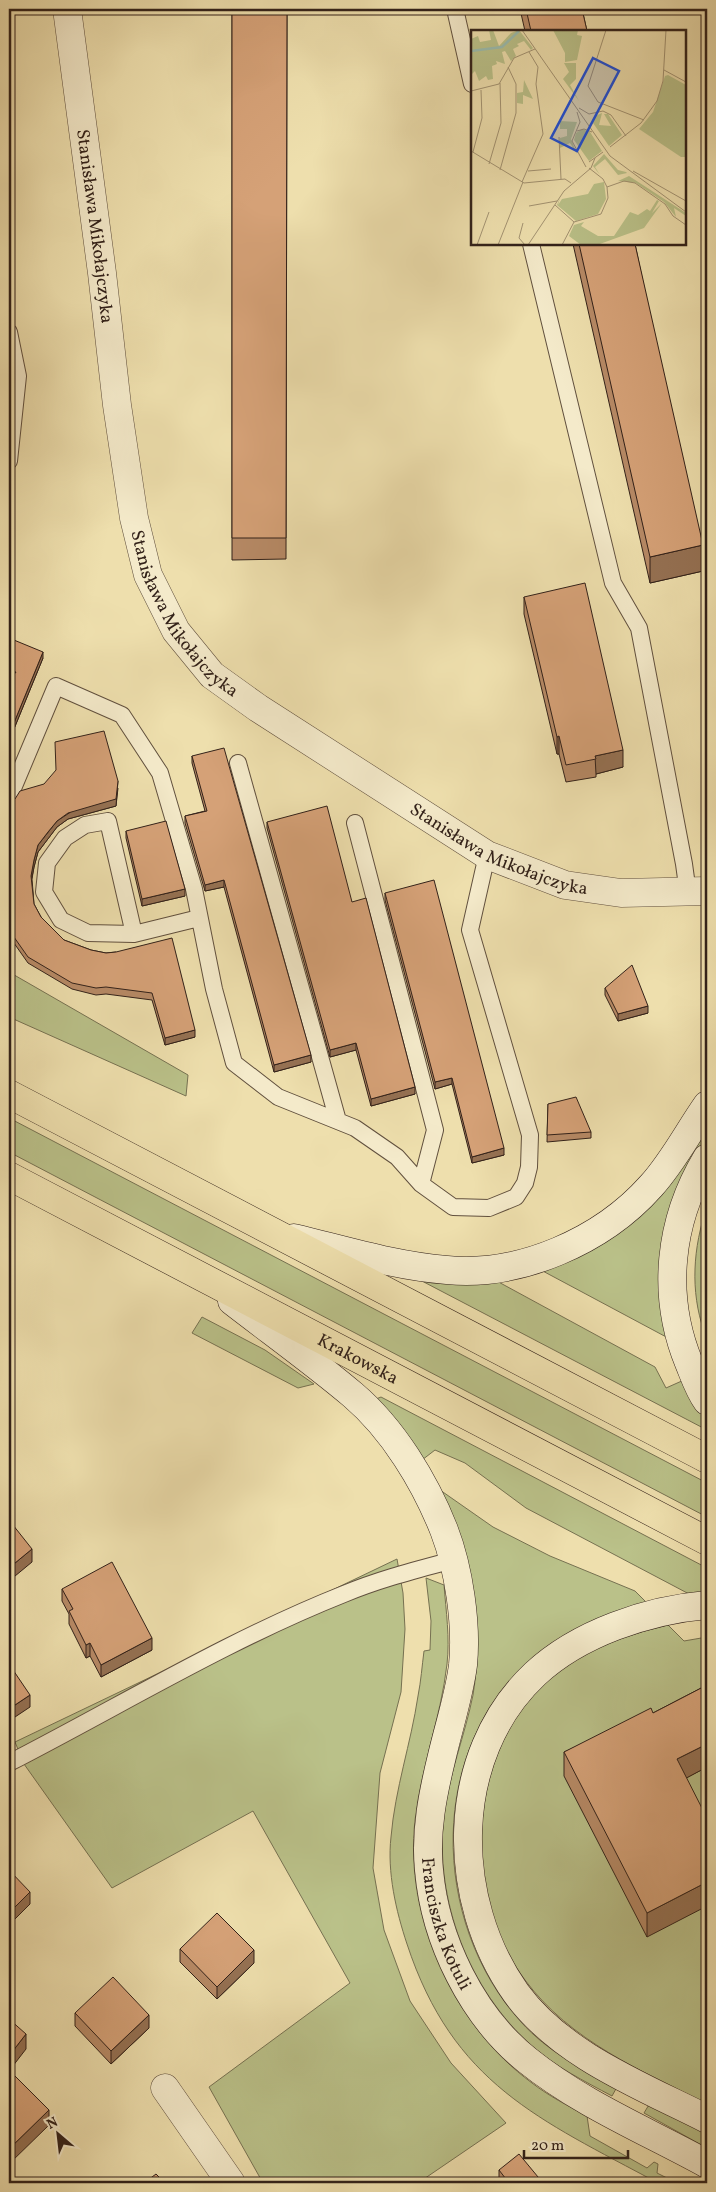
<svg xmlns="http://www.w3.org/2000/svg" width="716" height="2192" font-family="Vollkorn,serif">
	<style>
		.green { fill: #bac189; stroke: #767151 }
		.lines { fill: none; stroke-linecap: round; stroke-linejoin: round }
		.lane-casing { stroke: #61503e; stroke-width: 18 }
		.street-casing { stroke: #61503e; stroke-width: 29 }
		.secondary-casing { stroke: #322119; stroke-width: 29 }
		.primary-casing { stroke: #322119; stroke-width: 29 }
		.lane { stroke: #f4eaca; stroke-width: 16 }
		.street { stroke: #f4eaca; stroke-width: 28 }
		.secondary { stroke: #f4eaca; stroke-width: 28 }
		.primary { stroke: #eedfad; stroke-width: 28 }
		.wall { fill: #b78a66; stroke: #322119 }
		.shaded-wall { fill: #957153; stroke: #322119 }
		.building { fill: #d5a177; stroke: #322119 }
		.labels { text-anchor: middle; stroke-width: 4.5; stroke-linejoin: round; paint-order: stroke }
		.street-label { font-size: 18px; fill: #322119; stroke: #f4eaca }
		.inset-river { fill: none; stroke: #99bcaf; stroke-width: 2.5 }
		.inset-road { fill: none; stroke: #a39372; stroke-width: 1 }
		.view { fill: #1d4ed8; fill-opacity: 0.15; stroke: #1d4ed8; stroke-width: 2.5 }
		.inset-edge { fill: none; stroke: #322119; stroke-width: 2.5 }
	</style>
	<rect width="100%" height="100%" fill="#eedfad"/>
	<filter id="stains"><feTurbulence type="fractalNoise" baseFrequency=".004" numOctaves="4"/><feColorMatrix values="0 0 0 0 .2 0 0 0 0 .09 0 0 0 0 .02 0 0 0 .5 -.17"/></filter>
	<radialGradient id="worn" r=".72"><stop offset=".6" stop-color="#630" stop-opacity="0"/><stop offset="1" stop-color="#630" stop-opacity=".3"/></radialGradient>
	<!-- green -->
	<path class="green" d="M9 972 188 1075 186 1096 9 1017Z
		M9 1118 707 1483V1517L9 1152Z
		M707 1122V1137L695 1156 670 1339 539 1269Z
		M707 1207V1330L704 1331C690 1291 693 1247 707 1207Z
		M493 1279 655 1367 666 1388 684 1380 707 1418V1430L420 1280Z
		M202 1317 265 1350 314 1384 298 1388 192 1333Z
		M381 1397 707 1568V1593L691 1595 526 1508 465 1463 435 1450 422 1460 376 1399Z
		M440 1490 493 1527 550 1556 635 1591 648 1604C608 1618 569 1629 536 1656 426 1745 430 1922 521 2022 548 2052 582 2069 617 2087L612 2096C584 2081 556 2067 532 2046 469 1990 434 1900 444 1815 449 1774 465 1735 473 1695 484 1631 472 1546 440 1490Z
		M397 1559 403 1593 405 1629 401 1692 380 1773 373 1868 384 1930 410 2001 451 2063 506 2123 418 2183H263L209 2087 350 1983 253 1811 112 1888 24 1764 15 1742Z
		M426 1578 444 1585C446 1611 450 1638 447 1664 441 1717 421 1767 415 1820 404 1918 453 2025 532 2083 549 2096 568 2106 587 2116L590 2136 647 2168 654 2162 658 2164 657 2173 677 2183H658C539 2119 453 2084 407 1944 396 1911 387 1872 391 1837 395 1789 411 1743 418 1696 421 1681 422 1666 424 1651L430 1650 431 1621Z
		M668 1625 684 1641 707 1637V2104C642 2071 570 2041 525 1980 463 1897 466 1761 541 1687 575 1652 622 1636 668 1625Z
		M650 2103 707 2132V2148L644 2113Z"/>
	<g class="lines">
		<!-- lane casing -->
		<g class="lane-casing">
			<path id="lane" d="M455 9 472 84
				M531 244 613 583 639 628 684 864 688 893
				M9 332 18 376 9 461
				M238 763 338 1121
				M9 798 56 686 122 715 160 773 194 889 214 989 234 1063 278 1097 355 1128 397 1157 421 1184 453 1207 489 1208 516 1197 525 1183 529 1167 530 1135 470 930 487 855
				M355 823 435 1130 421 1184
				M134 934 108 821 85 825 65 838 47 863 44 892 61 920 88 933 134 934 199 918
				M9 1763C120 1706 228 1640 344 1594 380 1579 416 1570 453 1560"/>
		</g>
		<!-- street casing -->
		<g class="street-casing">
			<g id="street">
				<path id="s1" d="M67 9 102 273 117 405 134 518 148 575 176 631 212 675 258 708 487 855 565 885 621 893 707 891"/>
				<path d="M165 2088 231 2183"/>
			</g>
		</g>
		<!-- secondary casing -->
		<g class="secondary-casing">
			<g id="secondary">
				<path d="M707 1158C669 1221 661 1295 689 1363 694 1375 699 1390 707 1401"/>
				<path d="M294 1238C344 1250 395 1266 447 1270 520 1277 602 1241 651 1186 673 1162 688 1132 707 1105"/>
				<path id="s2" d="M232 1301C272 1332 314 1362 353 1395 393 1429 425 1482 444 1530 459 1569 467 1624 463 1665 459 1696 449 1726 442 1756 433 1793 425 1831 429 1870 435 1940 472 2016 527 2060 580 2103 647 2131 707 2164"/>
				<path d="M707 1605C648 1610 579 1633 535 1674 448 1756 450 1900 516 1993 561 2055 642 2086 707 2119"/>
			</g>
		</g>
		<!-- primary casing -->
		<g class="primary-casing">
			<g id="primary">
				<path d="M9 1094 707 1459"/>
				<path id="s3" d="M9 1176 707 1541"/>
			</g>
		</g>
		<!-- lane -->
		<use href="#lane" class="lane"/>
		<!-- street -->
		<use href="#street" class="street"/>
		<!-- secondary -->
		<use href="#secondary" class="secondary"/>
		<!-- primary -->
		<use href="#primary" class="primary"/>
	</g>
	<!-- wall -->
	<path class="wall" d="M232 9H287L286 559 232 560Z
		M520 9H582L587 31H525Z
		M573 244H635L703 571 650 583Z
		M524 597 623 767 596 774V777L566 782 559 754H557L524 614Z
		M9 638 43 658 9 741 10 671 9 669Z
		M192 756 311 1062 274 1072 224 887 205 891 185 823V816L205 811 192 763Z
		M118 788 116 806 68 819 57 827 38 852 34 867 32 879 34 904 41 917 64 940 91 950 106 953 116 952 195 1037 165 1045 152 1000 106 994 96 995 72 989 28 963 9 936V801Z
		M267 822 352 902 415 1094 371 1106 356 1050 330 1057 267 828Z
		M126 831 185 896 142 906 126 838Z
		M385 893 504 1155 472 1163 452 1084 435 1089 385 900Z
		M605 988 648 1013 618 1021 605 995Z
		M548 1104 591 1132V1138L547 1142Z
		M62 1589 152 1650 101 1677 90 1656 86 1658 69 1624V1614L62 1601Z
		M707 1685V1767L686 1778 647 1937 564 1776V1752L653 1713Z
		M180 1949 254 1963 217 1999 180 1962Z
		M75 2013 149 2028 111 2064 75 2026Z
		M499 2170 543 2183H500L499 2181Z"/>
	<!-- shaded-wall -->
	<path class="shaded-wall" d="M703 545V571L650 583V557Z
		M43 652V658L9 741V735Z
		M559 736V754H557V737Z
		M623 750V767L596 774 595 756Z
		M118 781 116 806 68 819 57 827 38 852 34 867 31 882V876L34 860 38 845 57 821Z
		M224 880V887L205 891V885Z
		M185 889V896L142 906V899Z
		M648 1006V1013L618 1021V1014Z
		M195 1030V1037L165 1045V1038Z
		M356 1043V1050L330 1057V1050Z
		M311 1055V1062L274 1072V1065Z
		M452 1078V1084L435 1089V1082Z
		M415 1087V1094L371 1106V1099Z
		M504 1148V1155L472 1163V1157Z
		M32 1549V1562L9 1581V1568Z
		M152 1638V1650L101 1677V1665Z
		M90 1643V1656L86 1658V1645Z
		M30 1695V1707L9 1721V1709Z
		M707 1744V1767L677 1783V1759Z
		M707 1882V1906L647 1937V1913Z
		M30 1892V1904L9 1925V1913Z
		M254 1950V1963L217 1999V1987Z
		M149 2015V2028L111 2064V2051Z
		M26 2034V2049L9 2071V2056Z
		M49 2110V2125L9 2164V2149Z"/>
	<!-- building -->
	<path class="building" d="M232 9H287L286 538H232Z
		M526 9H582L587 31H531Z
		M579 244H635L703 545 650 557Z
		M585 583 623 750 595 756 596 759 566 765 559 736 557 737 524 597Z
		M9 638 43 652 9 735V670L16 673 9 662Z
		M104 731 118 781 116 799 68 813 57 821 48 832 38 845 34 860 31 876 34 904 41 917 64 940 91 950 106 953 116 952 172 938 195 1030 165 1038 152 993 106 987 96 988 72 983 28 957 9 930V801H11L15 799 20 791 44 784 56 770 55 742Z
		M224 748 311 1055 274 1065 224 880 205 885 185 816 207 811 192 756Z
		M327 806 352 902 366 898 415 1087 371 1099 356 1043 330 1050 267 822Z
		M166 821 185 889 142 899 126 831Z
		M434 880 504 1148 472 1157 452 1078 435 1082 385 893Z
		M632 965 648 1006 618 1014 605 988Z
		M576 1097 591 1132 547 1135 548 1104Z
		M9 1520 32 1549 9 1568Z
		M112 1562 152 1638 101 1665 90 1643 86 1645 69 1611 73 1609 62 1589Z
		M9 1664 30 1695 9 1709Z
		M707 1685V1744L677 1759 707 1818V1882L647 1913 564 1752 651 1708 653 1713Z
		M9 1870 30 1892 9 1913Z
		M217 1913 254 1950 217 1987 180 1949Z
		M113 1977 149 2015 111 2051 75 2013Z
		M9 2019 26 2034 9 2056Z
		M9 2070 49 2110 9 2149Z
		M519 2154 543 2183H509L499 2170Z
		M156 2174 165 2183H144Z"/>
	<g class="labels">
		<!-- street labels -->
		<g class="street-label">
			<text dy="6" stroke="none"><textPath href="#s1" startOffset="219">Stanisława Mikołajczyka</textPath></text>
			<text dy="6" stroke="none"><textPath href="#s1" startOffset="624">Stanisława Mikołajczyka</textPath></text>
			<text dy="6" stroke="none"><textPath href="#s1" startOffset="1029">Stanisława Mikołajczyka</textPath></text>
			<text dy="6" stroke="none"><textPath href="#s3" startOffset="394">Krakowska</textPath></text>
			<text dy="6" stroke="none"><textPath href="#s2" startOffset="720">Franciszka Kotuli</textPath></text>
		</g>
	</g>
	<!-- overview -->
	<g transform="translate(471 30)">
		<rect width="215" height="215" fill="#eedfad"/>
		<path d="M18 0H22L28 16 40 3 48 0 62 18 60 20 53 11 46 14 48 16 42 19 45 26 40 31 34 21 31 22 34 34 25 31 26 34 21 36 22 49 17 50 15 46 8 51 4 41 0 45V9L7 6 9 12 20 10ZM82 0H107L106 5 111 6 106 30 94 32V23ZM93 33H105V49L99 55 108 71 92 49 98 42ZM197 45 215 55V127H210L168 99 182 82 194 46ZM53 50 62 69 52 65V74L46 73V63L52 62ZM131 83 128 95 140 96 133 84H137L151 105 138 116 122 93 124 86ZM89 91 106 92 100 109 106 124 99 113 89 118V108L96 106V99H89ZM111 99 119 102 131 121 118 131 103 110 105 103ZM133 124 147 140 155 142 152 139 156 143 147 145 134 129 124 137 129 145 122 136ZM158 146 215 183V186L203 178 205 187 193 172 165 153 147 151ZM133 152 135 169 127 184 105 191 86 175 89 168 87 175 91 169 117 164 123 154ZM186 170 188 171 181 183 191 173 173 198 126 215H110L98 206 103 195 113 192 110 196 127 206H143L159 182 167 185 176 179 179 181Z" fill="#bac189"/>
		<path class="inset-river" d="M0 21 31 17 48 1"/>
		<path class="inset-road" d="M51 0 139 126 215 182M135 0 117 56 127 72 173 90M193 40 215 52M0 61 28 54 43 28 64 19M108 78 118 84 132 81M132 81 140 85 155 106M106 82 109 92 101 111 115 137M106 101 113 99 121 102M88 107 90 149M139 117 170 93 186 71 192 51 195 0M0 121 53 153 94 149 100 153M2 122 11 88 10 60M118 132 132 122M18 134 30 93 29 53M29 140 45 83V54L37 37M57 141 80 139M162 141 215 171M51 152 72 104 65 54 67 37 58 22M136 157 153 151 164 153 194 174 202 186 215 195M84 175 103 192 130 184 137 168 136 157 132 149 118 138M58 176 86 171M52 193 48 208 54 215M6 215 18 182M27 215 52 152M57 215 93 161 120 138 124 128M91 215 103 192"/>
		<path class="view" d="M122 28 148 41 106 121 80 108Z"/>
		<rect width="215" height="215" class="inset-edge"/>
	</g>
	<!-- margin -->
	<rect width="716" height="2192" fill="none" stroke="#eedfad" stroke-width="30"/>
	<rect x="10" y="10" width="696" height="2172" fill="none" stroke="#322119" stroke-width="2.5"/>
	<rect x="15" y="15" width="686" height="2162" fill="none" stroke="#322119"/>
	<!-- north arrow -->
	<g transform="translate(58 2134) rotate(332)" stroke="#f4eaca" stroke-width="4" paint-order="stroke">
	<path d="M0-4L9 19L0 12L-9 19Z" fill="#322119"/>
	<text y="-8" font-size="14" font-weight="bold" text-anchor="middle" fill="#322119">N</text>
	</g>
	<!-- scale -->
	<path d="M524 2150v8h104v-8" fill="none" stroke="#322119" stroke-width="2.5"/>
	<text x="531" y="2150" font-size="15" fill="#322119" stroke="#f4eaca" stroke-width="4" paint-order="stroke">20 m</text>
	<rect width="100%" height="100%" filter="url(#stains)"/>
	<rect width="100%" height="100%" fill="url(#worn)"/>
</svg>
